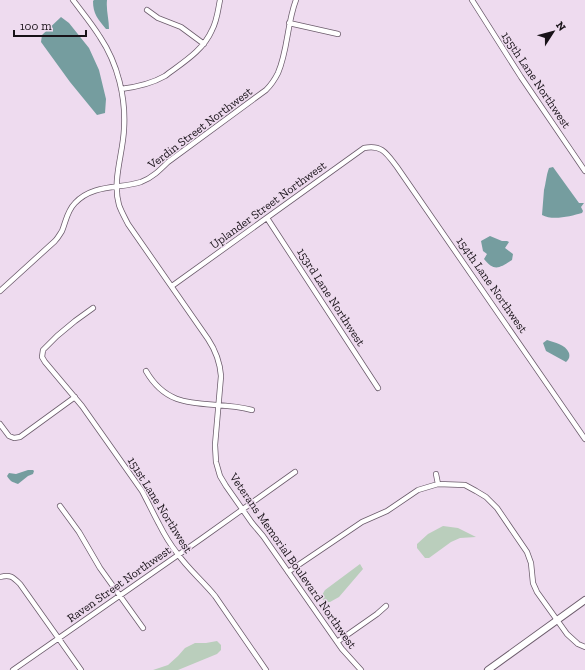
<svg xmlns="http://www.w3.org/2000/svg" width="585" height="670" font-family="'Zilla Slab',serif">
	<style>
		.green { fill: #bacebc }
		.water { fill: #759d9f }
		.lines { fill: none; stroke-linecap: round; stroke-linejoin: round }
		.street-casing { stroke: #6c5c6c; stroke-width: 6 }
		.secondary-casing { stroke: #6c5c6c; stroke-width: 8 }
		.street { stroke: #fff; stroke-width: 4.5 }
		.secondary { stroke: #fff; stroke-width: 6 }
		.labels { text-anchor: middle; stroke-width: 3; stroke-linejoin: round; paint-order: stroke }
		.street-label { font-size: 12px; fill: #181218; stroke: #eedbef }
	</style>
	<rect width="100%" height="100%" fill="#eedbef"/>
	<!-- green -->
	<path class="green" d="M443 526 458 528 476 537 460 538 451 542 429 558H425L417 548V544L428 534Z
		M360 564 363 569 339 597 330 602H324L322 598V595L325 590Z
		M217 641 221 645V650L217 654 178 670H153L168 665 178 656 185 648 195 643H206Z"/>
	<!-- water -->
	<path class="water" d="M94 0H107C106 11 109 19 109 29H106C98 19 93 14 93 1Z
		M61 17 69 23 89 48 99 70 106 99 105 113 97 115 70 82 41 42 42 35Z
		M553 167 579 203H584L581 207 583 211 582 213C571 216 553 221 542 215L544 190C546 183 546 176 549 168Z
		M490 236 502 241H507L509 242 505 248 513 254 512 260C500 268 494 272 484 259L487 254 483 251 481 241Z
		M547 340C555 343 565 344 569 353 570 357 569 359 566 362L546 351 543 343Z
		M28 470H33L34 471 33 474 28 476 18 484C12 482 10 481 7 476L9 473 16 474Z"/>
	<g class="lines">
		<!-- street casing -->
		<g class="street-casing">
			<path id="street" d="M73 0C82 12 92 24 100 37 118 64 126 98 124 129 123 154 112 180 119 205 121 211 125 218 128 224L208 339C216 351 220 363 221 376L215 445 216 462 220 476 226 486 252 523 263 536 342 649 361 670
				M472 0 521 77 585 171
				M147 10 158 18 181 27 204 44
				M289 23 338 34
				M121 89C137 87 151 84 165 76 182 63 203 51 212 30 217 21 218 10 220 0
				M267 218 378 388
				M172 286 364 148C382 144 387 154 397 167L585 439
				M0 291 55 241C58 238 60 234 62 231 66 221 67 211 75 203 93 184 119 189 141 182 152 178 160 170 168 162L266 90C271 85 275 79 278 73 288 50 287 23 296 0
				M93 308 75 321 57 336 43 350 42 357 45 362 82 406 142 491C148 502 153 513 159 524 164 534 170 544 177 553 188 569 203 581 215 596L266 670
				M146 371C172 416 210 398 252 410
				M0 424 9 436 14 438 20 437 75 397
				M436 474 438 484
				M60 506 79 532 100 568 143 628
				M288 572 362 522 387 511 418 490 438 484 465 485 476 491 486 497 497 508 527 552 531 563 533 583 537 592 567 634 578 644 585 647
				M0 577C10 574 13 577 20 584L81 670
				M337 642 377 614 386 606
				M13 670 201 539 295 472"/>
		</g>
		<!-- secondary casing -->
		<g class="secondary-casing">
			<path id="secondary" d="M488 670 585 600"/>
		</g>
		<!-- street -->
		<use href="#street" class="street"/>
		<!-- secondary -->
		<use href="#secondary" class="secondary"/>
	</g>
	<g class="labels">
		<!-- street labels -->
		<g class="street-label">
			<text transform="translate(536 80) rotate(56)" y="4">155th Lane Northwest</text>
			<text transform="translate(200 128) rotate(-37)" y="4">Verdin Street Northwest</text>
			<text transform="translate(268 205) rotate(-36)" y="4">Uplander Street Northwest</text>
			<text transform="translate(492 285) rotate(55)" y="4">154th Lane Northwest</text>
			<text transform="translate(331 297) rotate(57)" y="4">153rd Lane Northwest</text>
			<text transform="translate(160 505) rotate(58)" y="4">151st Lane Northwest</text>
			<text transform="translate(293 561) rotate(55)" y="4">Veterans Memorial Boulevard Northwest</text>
			<text transform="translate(119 584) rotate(-35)" y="4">Raven Street Northwest</text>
		</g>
	</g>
	<!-- north arrow -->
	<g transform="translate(553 32) rotate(54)" stroke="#eedbef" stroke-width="3" paint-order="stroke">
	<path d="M0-3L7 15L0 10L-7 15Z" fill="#181218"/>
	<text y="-6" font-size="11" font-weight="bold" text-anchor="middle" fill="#181218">N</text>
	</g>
	<!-- scale -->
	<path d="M14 30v6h72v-6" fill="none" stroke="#181218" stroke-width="2"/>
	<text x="20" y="30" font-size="12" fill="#181218" stroke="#eedbef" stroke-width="3" paint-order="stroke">100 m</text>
</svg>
